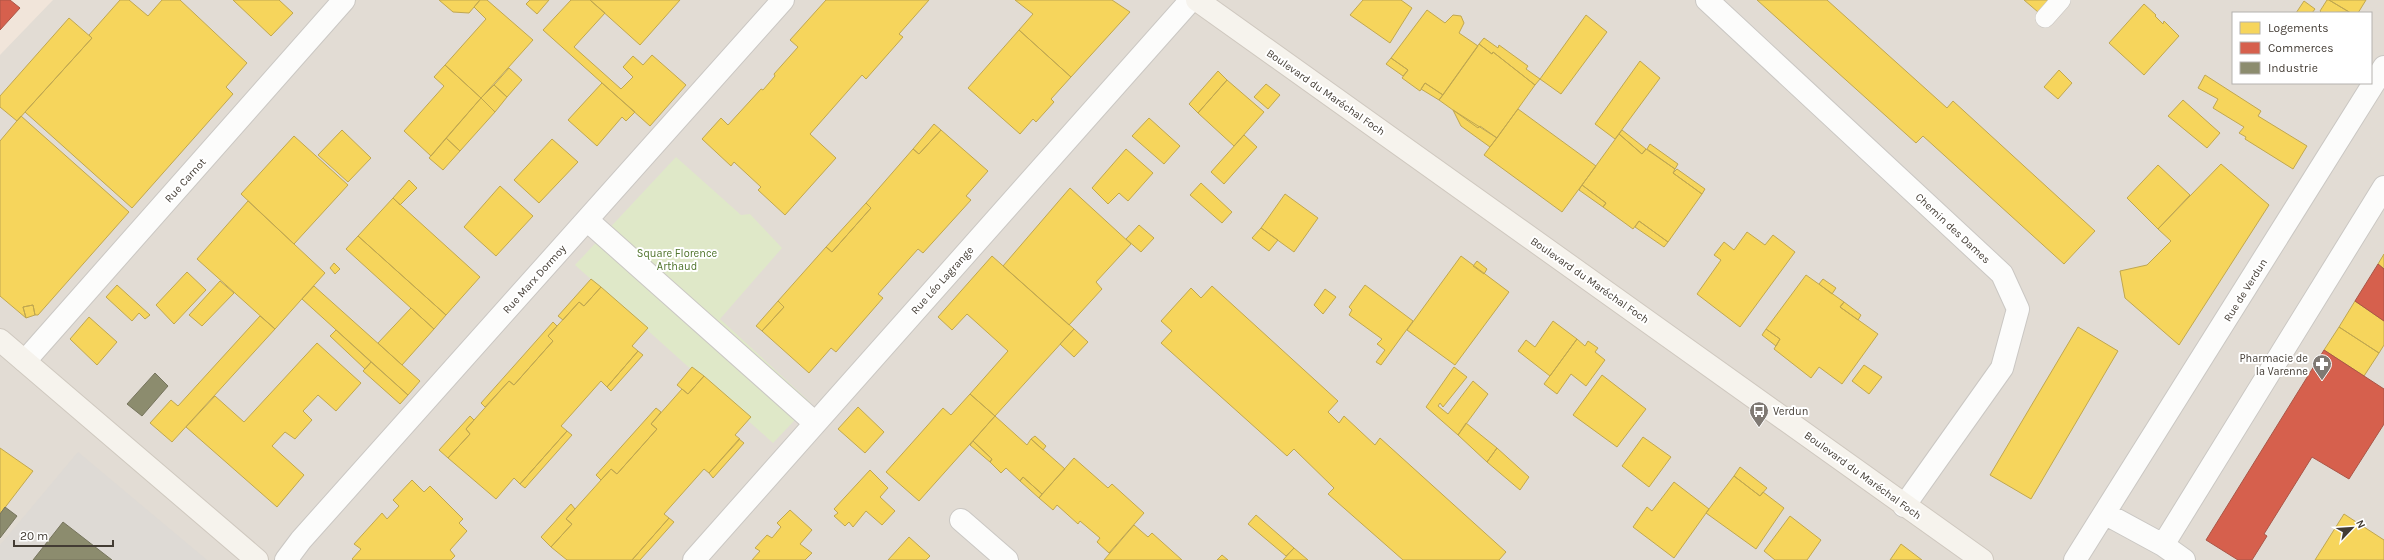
<svg xmlns="http://www.w3.org/2000/svg" width="2384" height="560" font-family="Karla,sans-serif">
	<style>
		.residential { fill: #e2dcd4; fill-rule: evenodd }
		.commercial { fill: #f1e5da }
		.industrial { fill: #dedad5 }
		.green { fill: #dfe8c8 }
		.homes { fill: #f6d55c; stroke: #c0a750 }
		.shops { fill: #d6604d; stroke: #aa5546 }
		.industry { fill: #8c8c6e; stroke: #76745d }
		.lines { fill: none; stroke-linecap: round; stroke-linejoin: round }
		.lane-casing { stroke: #cac7c3; stroke-width: 20 }
		.street-casing { stroke: #cac7c3; stroke-width: 24 }
		.secondary-casing { stroke: #cfc8bf; stroke-width: 24 }
		.lane { stroke: #fcfcfb; stroke-width: 19 }
		.street { stroke: #fcfcfb; stroke-width: 22 }
		.secondary { stroke: #f6f3ed; stroke-width: 22 }
		.labels { text-anchor: middle; stroke-width: 4; stroke-linejoin: round; paint-order: stroke }
		.street-label { font-size: 11px; fill: #433c34; stroke: #fff }
		.park-label { font-size: 11px; fill: #4e732a; stroke: #fff }
		.poi-label { font-size: 11px; fill: #433c34; stroke: #fff; text-anchor: end }
	</style>
	<rect width="100%" height="100%" fill="#eeebe7"/>
	<!-- residential -->
	<path class="residential" d="M0 0H2384V560H0ZM2233 13H2371V83H2233Z"/>
	<!-- commercial -->
	<path class="commercial" d="M0 0H53L0 55Z"/>
	<!-- industrial -->
	<path class="industrial" d="M78 452 207 560H0V545Z"/>
	<!-- green -->
	<path class="green" d="M676 157 741 215 750 214 782 248 720 319 811 403 773 443 575 265Z"/>
	<!-- homes -->
	<path class="homes" d="M120 0H129L148 16 162 0H180L247 63 226 87 233 94 132 208 25 112 92 38 89 35Z
		M233 0H279L293 13 271 36Z
		M439 0H480L469 13 453 12Z
		M480 0H487L533 40 481 98 445 65 486 19 474 7Z
		M530 0H549L537 14 526 4Z
		M571 0H590L605 13 574 47 621 89 633 77 623 67 633 56 643 65 652 55 686 85 650 126 543 30Z
		M590 0H680L640 45Z
		M826 0H929L899 34 903 37 866 79 862 75 810 134 836 158 785 215 758 190 761 187 734 162 731 166 702 139 721 118 728 125 761 89 763 90 775 76 774 74 798 47 790 40Z
		M1015 0H1112L1130 12 1071 77 1019 30 1033 14Z
		M1363 0H1401L1412 8 1390 43 1350 15Z
		M1757 0H1827L1947 108 1953 101 2095 231 2064 264 1923 136 1916 143Z
		M2024 0H2049L2038 12Z
		M2327 0H2329L2349 12 2322 13 2320 11Z
		M2329 0H2366L2358 13H2351Z
		M2304 1 2315 9 2312 13H2296Z
		M2144 4 2156 15 2155 16 2163 24 2164 21 2179 36 2144 75 2109 43Z
		M1427 10 1445 23 1453 15 1461 16 1464 23 1459 33 1478 46 1443 95 1425 83 1420 91 1402 78 1408 70 1391 58Z
		M1586 15 1607 32 1561 94 1540 79Z
		M69 18 92 38 17 121 0 107V96Z
		M1019 30 1071 77 1051 99 1054 102 1036 122 1033 119 1020 134 968 88Z
		M1484 38 1498 48 1499 45 1528 66 1526 69 1540 79 1535 85 1493 52 1492 54 1479 44Z
		M1479 44 1492 54 1493 52 1535 85 1497 138 1480 126 1478 128 1439 100Z
		M1391 58 1408 70 1403 76 1386 64Z
		M1640 61 1660 78 1615 139 1595 124Z
		M445 65 481 98 431 156 404 131 444 86 434 77Z
		M509 68 522 80 507 97 494 85Z
		M2059 70 2072 83 2058 99 2044 87Z
		M1218 71 1227 80 1198 113 1189 104Z
		M2205 75 2261 111 2258 116 2307 146 2293 169 2245 139 2246 137 2239 133 2244 127 2213 108 2218 99 2198 88Z
		M1227 80 1264 112 1234 146 1198 113Z
		M602 83 635 112 626 121 622 117 597 146 568 120Z
		M1425 83 1443 95 1439 100 1421 89Z
		M1266 84 1280 95 1268 109 1254 97Z
		M494 85 507 97 495 112 481 98Z
		M481 98 495 112 460 151 446 138Z
		M2183 100 2220 133 2207 148 2168 116Z
		M1518 109 1596 166 1562 212 1484 155Z
		M1453 110 1497 138 1490 147 1461 126Z
		M21 116 129 212 38 315H35L33 305 23 307 26 318 0 296V141Z
		M1149 118 1180 146 1164 164 1132 136Z
		M934 124 941 130 919 154 913 149Z
		M342 130 371 158 348 182 318 155Z
		M941 130 988 171 966 196 971 200 923 253 918 249 878 294 883 298 836 352 831 348 809 373 762 331 784 307 778 301 826 247 832 252 871 208 866 203 913 149 919 154Z
		M1622 130 1646 149 1642 154 1619 134Z
		M1619 134 1642 154 1646 149 1675 169 1673 173 1702 194 1668 242 1639 221 1633 229 1603 207 1606 203 1582 185Z
		M1244 135 1257 147 1224 184 1211 172Z
		M294 136 348 185 294 244 241 194Z
		M446 138 460 151 443 170 429 158Z
		M552 139 578 162 539 203 514 180Z
		M1650 144 1678 164 1675 169 1647 149Z
		M1126 149 1153 173 1128 201 1119 193 1108 204 1092 188Z
		M2221 164 2269 205 2179 345 2125 298 2120 271 2147 265 2171 241 2158 229Z
		M2158 165 2190 195 2158 229 2127 198Z
		M1677 169 1705 189 1702 194 1673 173Z
		M409 180 417 188 400 205 393 198Z
		M1201 183 1232 212 1222 223 1190 195Z
		M1582 185 1606 203 1603 207 1579 190Z
		M500 186 533 216 496 256 464 227Z
		M1070 188 1131 244 1096 282 1102 289 1069 325 1003 266Z
		M1285 194 1318 218 1294 252 1261 228Z
		M393 198 480 277 446 315 358 236Z
		M248 201 325 273 275 329 197 259Z
		M866 203 871 208 832 252 826 247Z
		M1639 221 1668 242 1664 247 1635 227Z
		M1139 225 1154 238 1141 252 1126 239Z
		M1261 228 1278 240 1269 251 1252 238Z
		M1747 232 1765 245 1773 235 1795 252 1740 327 1697 294 1721 260 1714 255 1724 242 1734 250Z
		M358 236 446 315 434 329 346 249Z
		M2384 254V269L2378 264Z
		M992 256 1074 329 995 416 970 394 1008 351 967 314 952 330 938 317Z
		M1461 256 1509 292 1455 365 1407 330Z
		M1477 261 1487 269 1484 274 1473 266Z
		M334 263 340 269 335 274 330 268Z
		M187 272 206 290 174 324 156 305Z
		M1806 275 1844 302 1840 307 1878 334 1842 384 1819 367 1811 378 1774 349 1780 339 1766 329Z
		M591 279 601 287 584 306 579 302 563 320 558 316Z
		M1823 279 1836 288 1832 294 1819 284Z
		M220 281 234 293 202 326 189 315Z
		M117 285 150 315 145 319 139 313 132 321 106 297Z
		M1365 285 1413 321 1381 365 1376 362 1385 350 1377 344 1382 339 1349 315 1352 310 1349 307Z
		M314 286 420 381 408 395 302 299Z
		M1212 286 1338 401 1328 412 1339 423 1344 416 1375 445 1380 438 1506 552 1499 560H1403L1328 494 1334 488 1294 449 1287 456 1161 343 1172 331 1161 321 1191 288 1201 298Z
		M601 287 648 328 632 346 638 351 607 387 601 381 561 426 567 431 520 484 514 478 496 499 448 458 470 434 466 429 509 381 514 385 553 341 548 336 579 302 584 306Z
		M1325 289 1336 297 1323 314 1314 305Z
		M778 301 784 307 762 331 756 326Z
		M2355 301 2384 321V345L2379 353 2339 327Z
		M1844 302 1861 315 1858 320 1840 307Z
		M33 305 35 315 26 318 23 307Z
		M411 308 434 329 402 365 378 343Z
		M260 316 275 329 172 442 150 423 171 400 178 406Z
		M89 317 117 342 97 365 70 339Z
		M1553 321 1577 339 1550 376 1518 351 1526 340 1535 347Z
		M553 322 557 326 548 336 553 341 514 385 509 381 485 407 481 403Z
		M2078 327 2118 351 2031 499 1990 475Z
		M2339 327 2379 353 2364 376 2324 350Z
		M1074 329 1088 342 1074 357 1060 344Z
		M1766 329 1780 339 1776 346 1762 335Z
		M336 330 371 362 365 369 330 336Z
		M1577 339 1585 346 1588 341 1598 348 1595 352 1605 360 1586 386 1571 374 1557 394 1544 384Z
		M317 343 361 383 336 411 318 395 303 411 312 420 295 439 285 432 272 446 304 475 277 507 186 427 215 396 244 422Z
		M638 351 643 355 611 391 607 387Z
		M371 362 408 395 400 404 363 371Z
		M1864 365 1882 377 1869 394 1852 381Z
		M692 367 704 376 688 394 677 385Z
		M1454 367 1467 377 1443 407 1440 403 1438 406 1448 414 1473 381 1488 394 1458 435 1426 407Z
		M1602 375 1646 409 1617 447 1573 415Z
		M704 376 751 417 735 435 740 439 709 473 704 469 664 514 669 518 632 560H567L551 547 572 524 566 519 611 469 617 474 657 429 651 424 682 389 688 394Z
		M970 394 995 416 919 501 886 472 943 408 951 415Z
		M858 407 884 432 865 453 838 429Z
		M656 408 661 412 651 424 657 429 617 474 611 469 601 480 596 475Z
		M470 416 474 420 466 429 470 434 448 458 439 450Z
		M995 416 1027 445 1031 439 1065 469 1042 494 1023 477 1020 481 1006 468 1001 473 990 462 992 459 973 441Z
		M1466 423 1497 448 1487 462 1458 435Z
		M567 431 572 435 525 488 520 484Z
		M1035 436 1046 446 1043 450 1031 439Z
		M1643 437 1671 457 1649 487 1622 466Z
		M739 439 744 443 713 478 709 473Z
		M973 441 992 459 990 462 970 445Z
		M0 448 33 471 0 514Z
		M1497 448 1529 477 1520 490 1487 462Z
		M1074 458 1108 488 1112 484 1144 513 1109 553 1097 542 1100 538 1080 521 1078 524 1057 505 1053 510 1039 498Z
		M1740 467 1767 488 1760 496 1734 476Z
		M870 470 888 488 880 497 895 511 882 525 866 511 853 527 849 522 845 526 834 516 838 513 834 509Z
		M1734 476 1760 496 1763 492 1784 508 1756 549 1706 513Z
		M1023 477 1042 494 1039 498 1020 481Z
		M412 480 424 492 430 486 463 519 459 523 467 531 450 550 455 556 451 560H353L352 559 361 549 354 544 382 513 387 519 399 506 393 500Z
		M1674 482 1709 509 1674 558 1633 527 1647 507 1652 511Z
		M571 504 575 509 566 519 572 524 551 547 541 537Z
		M790 510 812 530 800 544 812 553 805 560H752L760 551 755 548 767 535 772 538 781 527 777 523Z
		M2344 514 2384 540V560H2315Z
		M1256 515 1294 548 1286 556 1248 524Z
		M1790 516 1821 540 1807 560H1775L1764 551Z
		M669 518 674 522 640 560H632Z
		M1134 525 1148 537 1152 533 1182 560H1104Z
		M909 537 930 556 926 560H888Z
		M1901 544 1922 560H1890Z
		M1294 548 1308 560H1283Z
		M1222 555 1228 560H1217Z"/>
	<!-- shops -->
	<path class="shops" d="M0 0H10L20 8 0 30Z
		M2378 264 2384 269V321L2355 301Z
		M2324 350 2384 389V424L2349 479 2312 457 2264 534 2267 536 2252 560H2238L2206 540Z"/>
	<!-- industry -->
	<path class="industry" d="M155 373 168 386 142 416 127 404Z
		M5 507 17 516 0 538V514Z
		M63 522 112 560H33Z"/>
	<g class="lines">
		<!-- lane casing -->
		<g class="lane-casing">
			<path id="lane" d="M2045 18 2061 0"/>
		</g>
		<!-- street casing -->
		<g class="street-casing">
			<path id="street" d="M1707 0 2002 274 2018 309 2002 368 1904 506
				M587 220 815 423
				M25 361 344 0
				M2106 514 2163 545 2384 187
				M961 520 1007 560
				M2163 545 2184 560
				M286 560 301 540 783 0
				M694 560 1191 0
				M2075 560 2384 67"/>
		</g>
		<!-- secondary casing -->
		<g class="secondary-casing">
			<path id="secondary" d="M1197 0 1982 560
				M0 340 257 560"/>
		</g>
		<!-- lane -->
		<use href="#lane" class="lane"/>
		<!-- street -->
		<use href="#street" class="street"/>
		<!-- secondary -->
		<use href="#secondary" class="secondary"/>
	</g>
	<!-- icons -->
	<defs>
		<g id="pharmacy-pin" transform="scale(1)"><path d="M0 17L-7.5 6A9.5 9.5 0 1 1 7.5 6Z" fill="#7f7973" stroke="#fff"/><path d="M-2-6h4v4h4v4h-4v4h-4v-4h-4v-4h4Z" fill="#fff"/></g>
		<g id="bus-pin" transform="scale(1)"><path d="M0 17L-7.5 6A9.5 9.5 0 1 1 7.5 6Z" fill="#7f7973" stroke="#fff"/><path d="M-5-6H5V4H4V6H2V4H-2V6H-4V4H-5ZM-3.5-4V0h7V-4ZM-3.5 1.2v1.5H-2V1.2ZM2 1.2v1.5H3.5V1.2Z" fill="#fff"/></g>
	</defs>
	<g fill-rule="evenodd">
		<use href="#pharmacy-pin" x="2322" y="364"/>
		<use href="#bus-pin" x="1759" y="411"/>
	</g>
	<g class="labels">
		<!-- street labels -->
		<g class="street-label">
			<text transform="translate(1326 92) rotate(35)" y="4">Boulevard du Maréchal Foch</text>
			<text transform="translate(185 180) rotate(-48)" y="4">Rue Carnot</text>
			<text transform="translate(1953 228) rotate(43)" y="4">Chemin des Dames</text>
			<text transform="translate(534 279) rotate(-48)" y="4">Rue Marx Dormoy</text>
			<text transform="translate(942 280) rotate(-48)" y="4">Rue Léo Lagrange</text>
			<text transform="translate(1590 280) rotate(35)" y="4">Boulevard du Maréchal Foch</text>
			<text transform="translate(2245 290) rotate(-58)" y="4">Rue de Verdun</text>
			<text transform="translate(1863 475) rotate(36)" y="4">Boulevard du Maréchal Foch</text>
		</g>
		<!-- park labels -->
		<g class="park-label">
			<text x="677" y="257">Square Florence<tspan x="677" dy="13">Arthaud</tspan></text>
		</g>
		<!-- poi labels -->
		<g class="poi-label">
			<text x="2308" y="362">Pharmacie de<tspan x="2308" dy="13">la Varenne</tspan></text>
			<text x="1773" y="415" text-anchor="start">Verdun</text>
		</g>
	</g>
	<!-- legend -->
	<rect x="2232" y="12" width="140" height="72" fill="#ffffff" stroke="#b4b1ae"/>
	<rect x="2240" y="22" width="20" height="12" fill="#f6d55c" stroke="#b4b1ae"/>
	<text x="2268" y="32" font-size="12" fill="#433c34">Logements</text>
	<rect x="2240" y="42" width="20" height="12" fill="#d6604d" stroke="#b4b1ae"/>
	<text x="2268" y="52" font-size="12" fill="#433c34">Commerces</text>
	<rect x="2240" y="62" width="20" height="12" fill="#8c8c6e" stroke="#b4b1ae"/>
	<text x="2268" y="72" font-size="12" fill="#433c34">Industrie</text>
	<!-- north arrow -->
	<g transform="translate(2352 528) rotate(65)" stroke="#ffffff" stroke-width="3" paint-order="stroke">
	<path d="M0-3L7 15L0 10L-7 15Z" fill="#433c34"/>
	<text y="-6" font-size="11" font-weight="bold" text-anchor="middle" fill="#433c34">N</text>
	</g>
	<!-- scale -->
	<path d="M14 540v6h99v-6" fill="none" stroke="#433c34" stroke-width="2"/>
	<text x="20" y="540" font-size="12" fill="#433c34" stroke="#ffffff" stroke-width="3" paint-order="stroke">20 m</text>
</svg>
